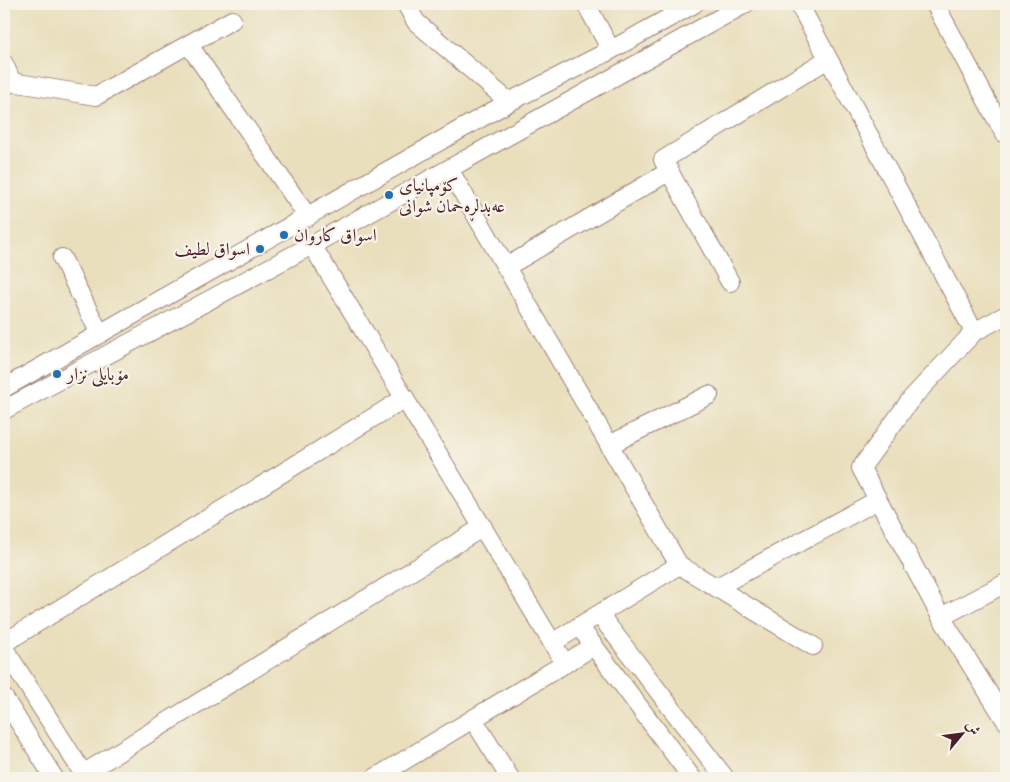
<svg xmlns="http://www.w3.org/2000/svg" width="1010" height="782" font-family="Alegreya,Amiri,serif">
	<style>
		.lines { fill: none; stroke-linecap: round; stroke-linejoin: round }
		.minor-casing { stroke: #9a7f74; stroke-width: 20 }
		.minor { stroke: #fff; stroke-width: 18 }
		.poi-dot { fill: #1f6fb2; stroke: #f7f3e8; stroke-width: 2 }
		.labels { text-anchor: middle; stroke-width: 4.5; stroke-linejoin: round; paint-order: stroke }
		.poi-label { font-size: 18px; fill: #4a1f2b; stroke: #f7f3e8; text-anchor: start }
	</style>
	<rect width="100%" height="100%" fill="#f7f3e8"/>
	<filter id="ink" filterUnits="userSpaceOnUse"><feTurbulence type="fractalNoise" baseFrequency=".02" numOctaves="2"/><feDisplacementMap in="SourceGraphic" scale="10" xChannelSelector="R" yChannelSelector="G"/><feConvolveMatrix kernelMatrix="1 2 1 2 8 2 1 2 1" color-interpolation-filters="sRGB"/></filter>
	<filter id="wash" filterUnits="userSpaceOnUse"><feTurbulence type="fractalNoise" baseFrequency=".0096" numOctaves="4" result="noise"/><feDisplacementMap in="SourceGraphic" scale="20" xChannelSelector="R" yChannelSelector="G"/><feGaussianBlur stdDeviation="1.12" result="paint"/><feColorMatrix in="noise" values="0 0 0 0 0 0 0 0 0 0 0 0 0 0 0 0 0 1.4 0 .05"/><feComposite in="paint" operator="in"/></filter>
	<g filter="url(#wash)">
		<rect width="100%" height="100%" fill="#e9dfbc"/>
	</g>
	<g filter="url(#ink)">
		<g class="lines">
			<!-- minor casing -->
			<g class="minor-casing">
				<path id="minor" d="M406 4 416 22 509 102
					M586 4 611 50
					M799 4 974 332
					M935 4 1004 133 1006 132
					M189 45 308 217
					M4 64 12 82
					M4 87 12 82 96 96 232 20
					M449 169 679 565 813 646
					M312 245 565 664
					M62 258 100 334
					M506 267 670 171
					M730 282 663 160 828 59
					M1006 315 974 332 911 399 861 468 941 617 1006 721
					M4 388 509 102 611 50 694 4
					M4 410 312 245 745 4
					M609 445 709 395
					M717 587 878 500
					M599 614 725 778
					M941 617 1006 583
					M579 626 692 778
					M4 643 405 398
					M552 643 679 565
					M4 648 86 778
					M4 698 54 778
					M473 719 510 778
					M83 774 483 527
					M375 778 594 646"/>
			</g>
			<!-- minor -->
			<use href="#minor" class="minor"/>
		</g>
	</g>
	<!-- markers -->
	<g class="poi-dot">
		<circle cx="389" cy="195" r="5"/>
		<circle cx="284" cy="235" r="5"/>
		<circle cx="260" cy="249" r="5"/>
		<circle cx="57" cy="374" r="5"/>
	</g>
	<g class="labels">
		<!-- poi labels -->
		<g class="poi-label">
			<text x="399" y="191">کۆمپانیای<tspan x="399" dy="21">عەبدلڕەحمان شوانی</tspan></text>
			<text x="294" y="241">اسواق كاروان</text>
			<text x="250" y="255" text-anchor="end">اسواق لطيف</text>
			<text x="67" y="380">مۆبایلی نزار</text>
		</g>
	</g>
	<!-- margin -->
	<rect width="1010" height="782" fill="none" stroke="#f7f3e8" stroke-width="20"/>
	<!-- north arrow -->
	<g transform="translate(962 734) rotate(61)" stroke="#f7f3e8" stroke-width="4" paint-order="stroke">
	<path d="M0-4L9 19L0 12L-9 19Z" fill="#4a1f2b"/>
	<text y="-8" font-size="14" font-weight="bold" text-anchor="middle" fill="#4a1f2b">ش</text>
	</g>
</svg>
